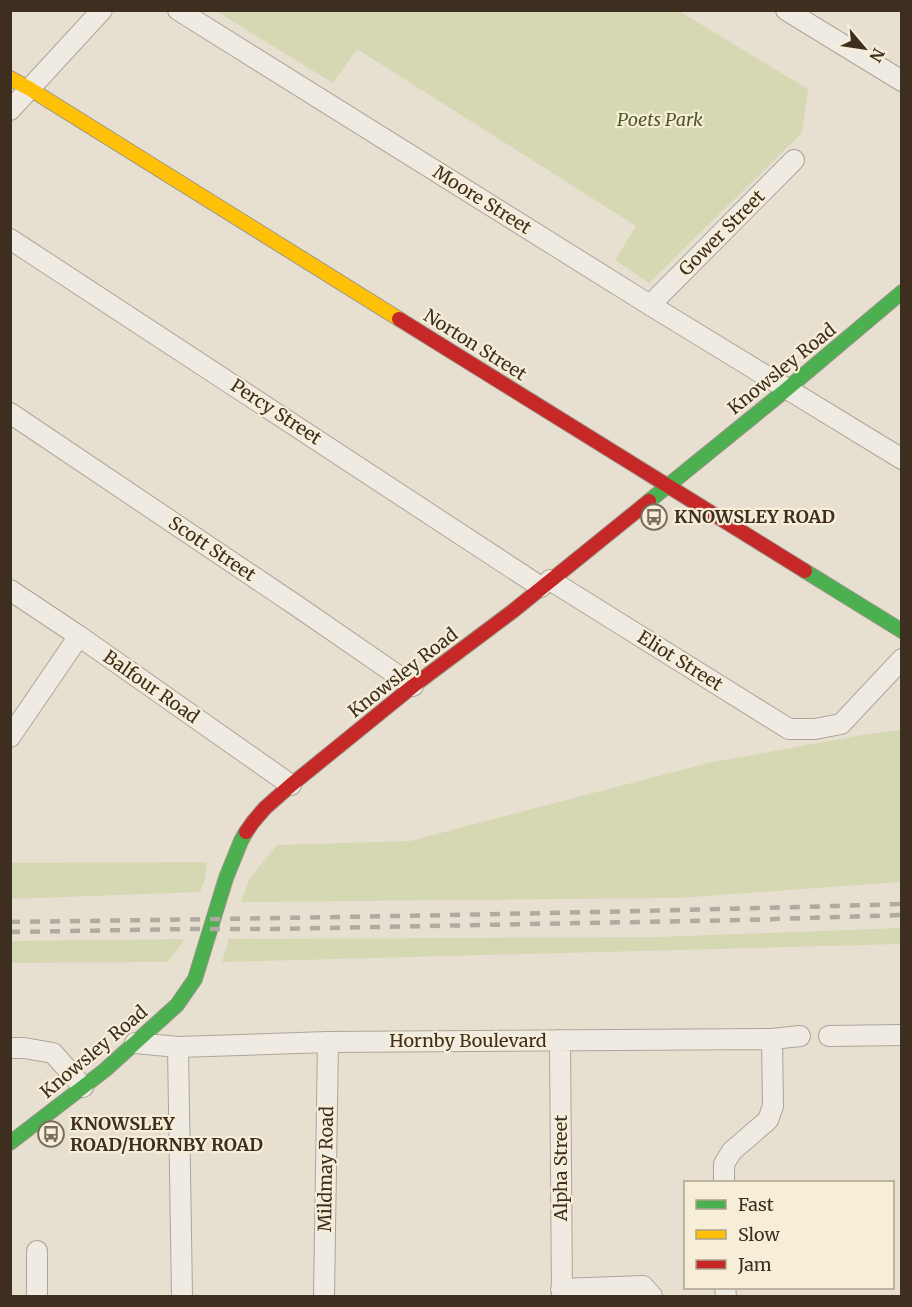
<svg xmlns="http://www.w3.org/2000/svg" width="912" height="1307" font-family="Merriweather,serif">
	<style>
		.green { fill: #d6d7b3 }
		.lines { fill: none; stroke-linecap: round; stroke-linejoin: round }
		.street-casing { stroke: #ada599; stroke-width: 22 }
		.fast-casing { stroke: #9c958a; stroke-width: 16 }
		.slow-casing { stroke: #9c958a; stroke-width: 16 }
		.jam-casing { stroke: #9c958a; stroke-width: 16 }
		.street { stroke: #efebe3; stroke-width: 20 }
		.fast { stroke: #4caf50; stroke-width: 14 }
		.slow { stroke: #ffc107; stroke-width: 14 }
		.jam { stroke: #c62828; stroke-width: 14 }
		.rail { stroke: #afaaa2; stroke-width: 4.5; stroke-dasharray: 10 10; stroke-linecap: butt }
		.labels { text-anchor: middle; stroke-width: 4.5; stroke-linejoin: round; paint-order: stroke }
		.park-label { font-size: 18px; font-style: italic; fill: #4d5a26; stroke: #f7eed8 }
		.street-label { font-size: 18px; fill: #3d2e20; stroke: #f7eed8 }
		.poi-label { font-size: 18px; font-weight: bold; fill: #3d2e20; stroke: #f7eed8; text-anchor: start }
	</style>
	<rect width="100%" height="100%" fill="#e7e0d1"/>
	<!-- green -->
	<path class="green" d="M216 11H679L808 89 802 133 649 283 615 260 636 226 357 49 333 83Z
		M901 730V882L679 898 241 902 250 878 277 845 410 841 708 763 868 734Z
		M207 862 205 878 200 892 11 899V863Z
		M901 928V944L222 962 228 943V939L658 937Z
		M185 939 168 962 11 963V941Z"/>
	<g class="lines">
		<!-- street casing -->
		<g class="street-casing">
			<path id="street" d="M178 10 650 305 902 459
				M786 10 902 81
				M10 110 102 10
				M10 239 541 587
				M650 305 794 160
				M10 413 297 606 413 686
				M550 580 789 729H815L841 724 902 659
				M10 590 79 636 291 785
				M10 737 79 636
				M829 1036 902 1035
				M560 1040 562 1296
				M135 1043 178 1047 328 1042 772 1039 800 1036
				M178 1047 182 1296
				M10 1048H24L53 1053 83 1087
				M724 1182V1164L732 1151 768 1120 773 1106 772 1039
				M37 1251V1296
				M725 1288 726 1296
				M561 1289 643 1286 652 1296
				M324 1296 328 1042"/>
		</g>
		<!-- fast casing -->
		<g class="fast-casing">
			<path id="fast" d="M649 501 787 389 902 292
				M805 571 902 631
				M10 1143 105 1070 177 1005 195 979 226 878 241 841 246 832"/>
		</g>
		<!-- slow casing -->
		<g class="slow-casing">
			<path id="slow" d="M10 78 30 89 399 319"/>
		</g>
		<!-- jam casing -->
		<g class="jam-casing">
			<path id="jam" d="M399 319 805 571
				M246 832 253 822 265 808 291 785 413 686 513 611 649 501"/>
		</g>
		<!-- street -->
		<use href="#street" class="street"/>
		<!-- fast -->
		<use href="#fast" class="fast"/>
		<!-- slow -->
		<use href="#slow" class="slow"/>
		<!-- jam -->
		<use href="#jam" class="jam"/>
		<!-- rail -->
		<path class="rail" d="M10 922C308 918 605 913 902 904
			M10 932 188 929H271L743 920 902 915"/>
	</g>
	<!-- icons -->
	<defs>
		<g id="bus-ring" transform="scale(1.35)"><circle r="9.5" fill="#f7eed8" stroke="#786c5e" stroke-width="1.5"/><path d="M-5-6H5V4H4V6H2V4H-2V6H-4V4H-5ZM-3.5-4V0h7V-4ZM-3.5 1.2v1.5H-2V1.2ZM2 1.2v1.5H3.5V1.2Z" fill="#786c5e"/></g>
	</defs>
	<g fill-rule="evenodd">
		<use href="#bus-ring" x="654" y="517"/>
		<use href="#bus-ring" x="51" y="1134"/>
	</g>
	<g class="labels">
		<!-- park labels -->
		<g class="park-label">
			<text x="660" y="126">Poets Park</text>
		</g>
		<!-- street labels -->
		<g class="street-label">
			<text transform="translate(482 200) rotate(32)" y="6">Moore Street</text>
			<text transform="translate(722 233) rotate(-45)" y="6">Gower Street</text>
			<text transform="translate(475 345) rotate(32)" y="6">Norton Street</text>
			<text transform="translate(782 369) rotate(-39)" y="6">Knowsley Road</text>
			<text transform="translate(276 412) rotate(33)" y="6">Percy Street</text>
			<text transform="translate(212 549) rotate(34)" y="6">Scott Street</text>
			<text transform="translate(680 661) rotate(32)" y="6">Eliot Street</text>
			<text transform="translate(403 673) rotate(-38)" y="6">Knowsley Road</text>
			<text transform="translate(151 687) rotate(35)" y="6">Balfour Road</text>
			<text x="468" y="1047">Hornby Boulevard</text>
			<text transform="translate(94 1052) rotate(-40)" y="6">Knowsley Road</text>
			<text transform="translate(561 1168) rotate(-90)" y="6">Alpha Street</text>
			<text transform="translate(326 1169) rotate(-89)" y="6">Mildmay Road</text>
		</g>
		<!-- poi labels -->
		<g class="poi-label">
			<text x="674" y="523">KNOWSLEY ROAD</text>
			<text x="70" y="1130">KNOWSLEY<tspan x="70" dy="21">ROAD/HORNBY ROAD</tspan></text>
		</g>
	</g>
	<!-- border -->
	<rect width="912" height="1307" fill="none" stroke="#3d2e20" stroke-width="24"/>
	<!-- legend -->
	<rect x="684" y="1181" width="210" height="108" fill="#f7eed8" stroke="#ada18e" stroke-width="1.5"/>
	<rect x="696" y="1200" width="30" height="9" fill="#4caf50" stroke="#ada18e" stroke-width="1.5"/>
	<text x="738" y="1211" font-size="18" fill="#3d2e20">Fast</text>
	<rect x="696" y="1230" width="30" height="9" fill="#ffc107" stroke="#ada18e" stroke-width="1.5"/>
	<text x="738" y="1241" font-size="18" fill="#3d2e20">Slow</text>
	<rect x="696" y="1260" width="30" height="9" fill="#c62828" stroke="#ada18e" stroke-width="1.5"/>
	<text x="738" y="1271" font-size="18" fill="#3d2e20">Jam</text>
	<!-- north arrow -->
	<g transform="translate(864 48) rotate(119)" stroke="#f7eed8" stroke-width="4.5" paint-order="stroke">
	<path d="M0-4.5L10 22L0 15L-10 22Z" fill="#3d2e20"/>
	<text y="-9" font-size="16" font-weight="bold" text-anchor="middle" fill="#3d2e20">N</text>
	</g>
</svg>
